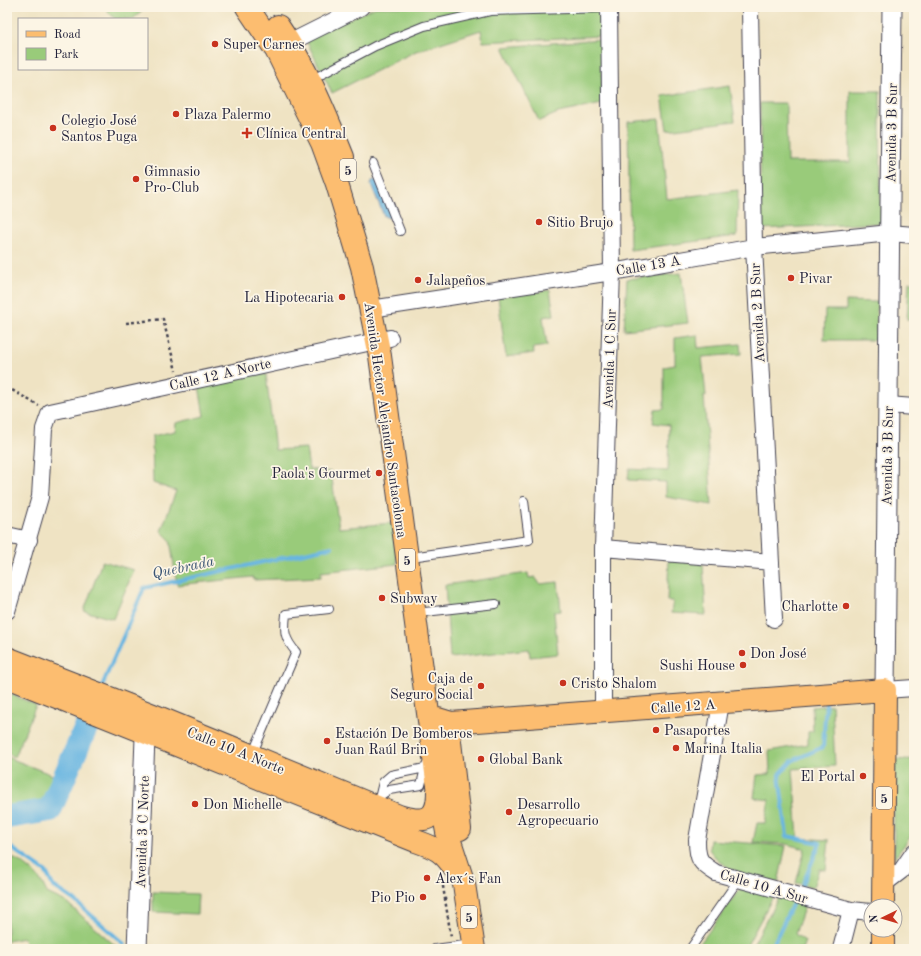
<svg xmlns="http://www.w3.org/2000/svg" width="921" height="956" font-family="'Old Standard TT',serif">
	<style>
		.green { fill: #99cb7a; stroke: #5e765a }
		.water { fill: #67b5e1; stroke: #446c8e }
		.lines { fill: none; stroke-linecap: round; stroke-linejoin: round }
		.stream { stroke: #67b5e1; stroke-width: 4 }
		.river { stroke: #67b5e1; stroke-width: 24 }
		.service-casing { stroke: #413f4f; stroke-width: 10 }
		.minor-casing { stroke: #413f4f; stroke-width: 18 }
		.tertiary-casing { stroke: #413f4f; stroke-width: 21 }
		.primary-casing { stroke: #413f4f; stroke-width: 24 }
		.path { stroke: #413f4f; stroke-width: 2.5; stroke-dasharray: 3 3; stroke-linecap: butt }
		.service { stroke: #fff; stroke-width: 8 }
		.minor { stroke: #fff; stroke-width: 16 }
		.tertiary { stroke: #fff; stroke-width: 19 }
		.primary { stroke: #fcbd6f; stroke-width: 22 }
		.poi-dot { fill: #c8321e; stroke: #fcf5e5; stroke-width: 1.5 }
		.labels { text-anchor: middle; stroke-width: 3.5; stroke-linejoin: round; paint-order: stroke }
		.shield { fill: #fcf5e5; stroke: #63616e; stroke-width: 1 }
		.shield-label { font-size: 13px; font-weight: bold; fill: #22223b }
		.poi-label { font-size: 14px; fill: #22223b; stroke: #fcf5e5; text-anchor: start }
		.street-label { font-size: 14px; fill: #22223b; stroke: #fcf5e5 }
		.water-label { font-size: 15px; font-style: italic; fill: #3a5575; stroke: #fcf5e5 }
	</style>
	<rect width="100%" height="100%" fill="#fcf5e5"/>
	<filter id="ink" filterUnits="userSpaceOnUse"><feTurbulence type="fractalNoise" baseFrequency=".025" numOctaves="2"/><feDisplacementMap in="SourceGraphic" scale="8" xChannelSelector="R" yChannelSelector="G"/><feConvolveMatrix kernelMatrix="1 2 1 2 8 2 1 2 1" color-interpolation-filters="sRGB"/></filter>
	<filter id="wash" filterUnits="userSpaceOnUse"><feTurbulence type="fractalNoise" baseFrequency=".012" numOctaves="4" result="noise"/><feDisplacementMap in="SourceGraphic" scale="16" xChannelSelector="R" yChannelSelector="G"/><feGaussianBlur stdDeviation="0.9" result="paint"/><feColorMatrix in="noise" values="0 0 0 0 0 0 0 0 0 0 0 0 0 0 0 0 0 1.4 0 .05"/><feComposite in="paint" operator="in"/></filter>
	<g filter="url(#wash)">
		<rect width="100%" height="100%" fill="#efe3c3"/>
		<!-- green -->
		<path class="green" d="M104 7H146L133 19H115Z
			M376 7H601V36L483 42 481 30 416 51 332 93 305 38Z
			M602 39V104L558 113 539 121 503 47Z
			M730 86 735 121 667 130 662 96Z
			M850 91H880L881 223 761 229 760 103H786L787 162H850Z
			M659 119 667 199 738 190 737 236 630 250 628 122Z
			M681 273 688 323 624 330 627 279Z
			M909 282H914V320H907Z
			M550 290 554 315 543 317 547 346 533 348 534 353 506 357 498 297Z
			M846 301 877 302 876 340H824L825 310H846Z
			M697 335 698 348 740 344 741 354 702 357 706 396H704L712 505 666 497V482L628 480 629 469 668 471 669 425 653 423 655 410 664 409V367L675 365V338Z
			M266 374 275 450 306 448 309 469 331 472 339 528 393 523 397 564 321 572V577L254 580 253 577 177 585 170 540 161 531 176 491 153 483 152 436 175 431 176 423 204 416 198 380Z
			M669 560 703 564 706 615 671 613 673 601H667Z
			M102 561 134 570 113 619 84 611Z
			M528 573 529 578 535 577 540 584 558 582 561 611 554 612 558 654 530 657 529 649 450 658 445 585Z
			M10 694 36 705 15 757 7 753V702Z
			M832 705 835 766 793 769 798 838 829 840 826 870 819 869 813 887 796 883 805 849 786 844 753 842 757 823H765L769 800 754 798 757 775 770 774 769 751 808 744V732L813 731 812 707Z
			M7 757 55 776 43 803 7 809Z
			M914 759V832L894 859V760Z
			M710 840 786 846 778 883C753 876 724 873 709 849Z
			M7 855C26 864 39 873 47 893L66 902 119 949H26L24 938 7 941Z
			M742 886 774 895 745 949H696Z
			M153 892 198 894 197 914 153 912Z
			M779 896 805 905 795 934 805 941 802 949H751Z"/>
		<!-- water -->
		<path class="water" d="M373 179 378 180 391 213 389 218 384 216 371 184Z"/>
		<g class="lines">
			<!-- stream -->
			<path class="stream" d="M102 686 144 588 332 547
				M7 845 46 872 53 886 74 900 124 944
				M802 886 820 843 787 836 779 775 792 761 823 747 826 702
				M771 949 792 905"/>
			<!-- river -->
			<path class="river" d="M7 817 50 810 88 723"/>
		</g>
	</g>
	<g filter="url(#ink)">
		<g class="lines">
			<!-- service casing -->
			<g class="service-casing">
				<path id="service" d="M311 80 375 46 424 26 490 11 609 8
					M373 163 400 231
					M418 556 529 540 524 501
					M425 612 496 604
					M252 755 296 652C284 638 284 632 286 614L329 609
					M380 796 389 790 421 785 425 768
					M377 807 383 782 391 775 425 768 429 760
					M435 949 472 944
					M690 949 739 879"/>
			</g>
			<!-- minor casing -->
			<g class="minor-casing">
				<path id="minor" d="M750 7 754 247 774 619
					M279 48 361 7
					M371 309 612 272 754 247 890 233 914 235
					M888 405 914 407
					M7 535 29 540
					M603 548 771 562
					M7 611 40 497 44 429 50 412 390 338
					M885 690 914 688
					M721 703 697 840C697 860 700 863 716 873L851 910 871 912
					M603 712V548L612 272 609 7
					M884 884 901 871 914 852
					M841 949 851 910"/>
			</g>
			<!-- tertiary casing -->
			<g class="tertiary-casing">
				<path id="tertiary" d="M885 690 892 7
					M137 949 145 738 151 720"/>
			</g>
			<!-- primary casing -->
			<g class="primary-casing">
				<path id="primary" d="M247 7 276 50 322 143 337 184 362 267 380 356 437 780 447 832 464 884 474 949
					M278 26C306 66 325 112 343 157
					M7 658 153 715 399 816C424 823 438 822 438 791
					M7 677 416 841C436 848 443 851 455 869
					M438 719 451 723 885 690 883 906
					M451 723 449 733 460 829
					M883 949V930"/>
			</g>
			<!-- path -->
			<path class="path" d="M126 323 163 319 176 371
				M7 387 39 406
				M442 880 451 937"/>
			<!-- service -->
			<use href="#service" class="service"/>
			<!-- minor -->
			<use href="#minor" class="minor"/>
			<!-- tertiary -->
			<use href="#tertiary" class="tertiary"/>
			<!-- primary -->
			<use href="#primary" class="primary"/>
		</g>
	</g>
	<!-- markers -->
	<g class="poi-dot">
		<circle cx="215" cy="44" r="4"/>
		<circle cx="176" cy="114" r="4"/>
		<circle cx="53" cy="128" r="4"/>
		<path d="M245 127h4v4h4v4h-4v4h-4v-4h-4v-4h4z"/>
		<circle cx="136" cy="179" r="4"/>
		<circle cx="539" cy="222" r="4"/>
		<circle cx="791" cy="278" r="4"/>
		<circle cx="418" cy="280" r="4"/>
		<circle cx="342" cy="297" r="4"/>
		<circle cx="379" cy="473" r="4"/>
		<circle cx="382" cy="598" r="4"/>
		<circle cx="846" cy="606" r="4"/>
		<circle cx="742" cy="653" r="4"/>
		<circle cx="743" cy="665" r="4"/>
		<circle cx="563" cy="683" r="4"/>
		<circle cx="481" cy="686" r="4"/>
		<circle cx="656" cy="730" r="4"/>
		<circle cx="327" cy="741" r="4"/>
		<circle cx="676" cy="748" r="4"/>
		<circle cx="481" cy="759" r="4"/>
		<circle cx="863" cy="776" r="4"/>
		<circle cx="195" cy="804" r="4"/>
		<circle cx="509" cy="812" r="4"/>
		<circle cx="427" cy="878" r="4"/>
		<circle cx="423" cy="897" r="4"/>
	</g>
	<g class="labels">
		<!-- shield labels -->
		<g class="shield">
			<rect x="340" y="159" width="16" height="22" rx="3"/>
			<rect x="399" y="549" width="16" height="22" rx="3"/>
			<rect x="876" y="787" width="16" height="22" rx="3"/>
			<rect x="461" y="906" width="16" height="22" rx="3"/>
		</g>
		<g class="shield-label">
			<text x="348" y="175">5</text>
			<text x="407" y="565">5</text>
			<text x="884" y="803">5</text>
			<text x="469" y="922">5</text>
		</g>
		<!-- poi labels -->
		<g class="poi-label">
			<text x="223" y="49">Super Carnes</text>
			<text x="184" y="119">Plaza Palermo</text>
			<text x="61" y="125">Colegio José<tspan x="61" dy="16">Santos Puga</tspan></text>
			<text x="256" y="138">Clínica Central</text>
			<text x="144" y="176">Gimnasio<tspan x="144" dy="16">Pro-Club</tspan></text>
			<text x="547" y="227">Sitio Brujo</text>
			<text x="799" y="283">Pivar</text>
			<text x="426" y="285">Jalapeños</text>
			<text x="334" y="302" text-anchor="end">La Hipotecaria</text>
			<text x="371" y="478" text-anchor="end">Paola's Gourmet</text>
			<text x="390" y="603">Subway</text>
			<text x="838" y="611" text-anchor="end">Charlotte</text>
			<text x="750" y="658">Don José</text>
			<text x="735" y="670" text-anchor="end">Sushi House</text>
			<text x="473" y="683" text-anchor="end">Caja de<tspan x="473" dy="16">Seguro Social</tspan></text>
			<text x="571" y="688">Cristo Shalom</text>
			<text x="664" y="735">Pasaportes</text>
			<text x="335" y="738">Estación De Bomberos<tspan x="335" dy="16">Juan Raúl Brin</tspan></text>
			<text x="684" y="753">Marina Italia</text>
			<text x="489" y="764">Global Bank</text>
			<text x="855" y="781" text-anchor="end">El Portal</text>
			<text x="203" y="809">Don Michelle</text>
			<text x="517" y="809">Desarrollo<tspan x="517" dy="16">Agropecuario</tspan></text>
			<text x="435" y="883">Alex´s Fan</text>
			<text x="415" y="902" text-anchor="end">Pio Pio</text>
		</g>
		<!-- street labels -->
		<g class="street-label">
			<text transform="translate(891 133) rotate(-89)" y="5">Avenida 3 B Sur</text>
			<text transform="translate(648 265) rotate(-10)" y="5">Calle 13 A</text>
			<text transform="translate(757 313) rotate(-93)" y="5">Avenida 2 B Sur</text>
			<text transform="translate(609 359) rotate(-88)" y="5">Avenida 1 C Sur</text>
			<text transform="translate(220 374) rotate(-13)" y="5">Calle 12 A Norte</text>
			<text transform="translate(386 420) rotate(82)" y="5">Avenida Hector Alejandro Santacoloma</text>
			<text transform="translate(887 456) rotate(-89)" y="5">Avenida 3 B Sur</text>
			<text transform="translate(683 706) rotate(-4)" y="5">Calle 12 A</text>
			<text transform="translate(236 750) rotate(22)" y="5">Calle 10 A Norte</text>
			<text transform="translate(142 832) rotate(-88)" y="5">Avenida 3 C Norte</text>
			<text transform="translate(764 886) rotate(16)" y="5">Calle 10 A Sur</text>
		</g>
		<!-- water labels -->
		<g class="water-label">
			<text transform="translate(183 567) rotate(-12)" y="5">Quebrada</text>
		</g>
	</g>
	<!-- margin -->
	<rect width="921" height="956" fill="none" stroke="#fcf5e5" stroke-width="24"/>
	<!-- legend -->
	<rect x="18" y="18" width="130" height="52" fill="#fcf5e5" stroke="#a5a1a1"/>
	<rect x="26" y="31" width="20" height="6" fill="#fcbd6f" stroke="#a5a1a1"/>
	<text x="54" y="38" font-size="12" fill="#22223b">Road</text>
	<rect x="26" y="48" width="20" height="12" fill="#99cb7a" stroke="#a5a1a1"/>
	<text x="54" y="58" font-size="12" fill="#22223b">Park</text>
	<!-- north arrow -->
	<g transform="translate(883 918) rotate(265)"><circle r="19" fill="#fcf5e5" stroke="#a5a1a1"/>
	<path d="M0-3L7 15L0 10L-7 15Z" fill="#c8321e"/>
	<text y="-6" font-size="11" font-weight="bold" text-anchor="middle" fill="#22223b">N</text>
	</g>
</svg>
